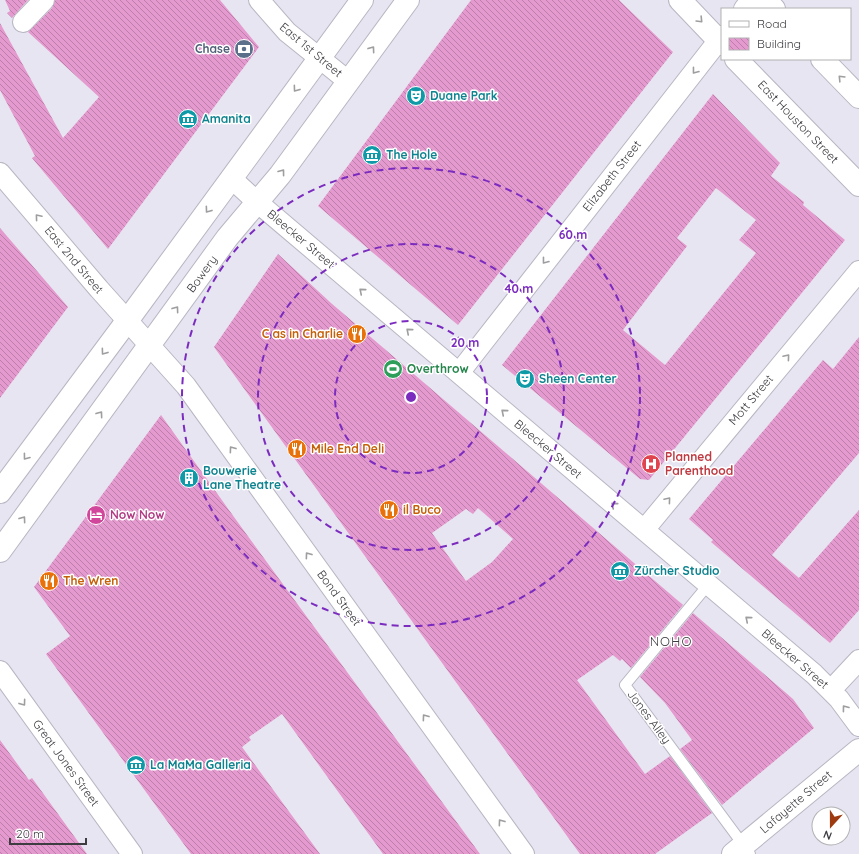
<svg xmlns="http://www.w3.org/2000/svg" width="859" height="854" font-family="Quicksand,sans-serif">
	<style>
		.building { fill: url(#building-back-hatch); fill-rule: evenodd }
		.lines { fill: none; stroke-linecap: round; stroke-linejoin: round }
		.lane-casing { stroke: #b8b6c2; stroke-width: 12 }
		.street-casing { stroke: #b8b6c2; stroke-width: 22 }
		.primary-casing { stroke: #b8b6c2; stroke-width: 24 }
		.lane { stroke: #fff; stroke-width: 10 }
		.street { stroke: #fff; stroke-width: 20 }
		.primary { stroke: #fff; stroke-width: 22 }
		.oneway { stroke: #9e9ea0 }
		.ring { fill: none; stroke: #7b2cbf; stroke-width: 2; stroke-dasharray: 7 5 }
		.labels { text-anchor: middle; stroke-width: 3; stroke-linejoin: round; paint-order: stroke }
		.service-label { font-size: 12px; font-weight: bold; fill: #4e5e75; stroke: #fff; text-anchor: end }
		.street-label { font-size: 12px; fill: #3d3c41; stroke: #fff }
		.culture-label { font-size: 12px; font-weight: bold; fill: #0d838f; stroke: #fff; text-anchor: start }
		.food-label { font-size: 12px; font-weight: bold; fill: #c56008; stroke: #fff; text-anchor: start }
		.leisure-label { font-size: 12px; font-weight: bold; fill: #27864d; stroke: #fff; text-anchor: start }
		.health-label { font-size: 12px; font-weight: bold; fill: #be3a42; stroke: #fff; text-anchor: start }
		.hotel-label { font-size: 12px; font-weight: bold; fill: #b23c85; stroke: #fff; text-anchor: start }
		.neighbourhood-label { font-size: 13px; letter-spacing: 1px; fill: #3d3c41; stroke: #fff }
		.centre { fill: #7b2cbf; stroke: #fff; stroke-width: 2 }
		.ring-label { font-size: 12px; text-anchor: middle; font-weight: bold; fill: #7b2cbf; stroke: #fff; stroke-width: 3; stroke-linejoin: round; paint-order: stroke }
	</style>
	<defs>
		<pattern id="building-back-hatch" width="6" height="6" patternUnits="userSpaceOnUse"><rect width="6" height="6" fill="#e59acf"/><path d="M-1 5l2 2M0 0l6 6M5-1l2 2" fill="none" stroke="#bb7faa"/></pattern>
	</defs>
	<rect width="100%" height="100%" fill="#e7e5f1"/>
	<!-- building -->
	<path class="building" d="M5 0H28L12 18 7 13 10 11Z
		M55 0H220L259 47 108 249 32 158 35 156 0 90V23L63 138 99 97 28 32 52 8Z
		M471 0H619L673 52 458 325 318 206Z
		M713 94 780 163 771 176 804 202 803 205 845 240 649 480 640 479 502 365ZM716 188 756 220 739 240 756 253 665 365 623 330 687 246 677 238Z
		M0 228 68 307 0 398Z
		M278 254 331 303 683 605 631 668 622 659 620 661 613 655 577 680 645 774 670 756 712 813 655 854H580L214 347ZM478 508 513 539 492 562 466 581 432 533 466 509 473 514Z
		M859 337V453L772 555 799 578 859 510V610L830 643 711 542 713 540 689 519 823 360 833 369Z
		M161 415 234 517 480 854H383L282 714 249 737 251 740 242 747 320 854H191L138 781 46 654 70 636 34 587Z
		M693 613 793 699 814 728 722 805 680 749 692 740 665 703 640 677Z
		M0 740 29 780 32 778 87 854H0Z"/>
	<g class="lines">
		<!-- lane casing -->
		<g class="lane-casing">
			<path id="lane" d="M708 585 625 685 750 854"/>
		</g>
		<!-- street casing -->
		<g class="street-casing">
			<path id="street" d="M259 0 287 32 348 81
				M744 9 751 0
				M23 22 44 0
				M0 173 99 289 186 386 524 854
				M231 178 257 202 814 674 839 699 859 726
				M459 373 722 36
				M644 530 859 271
				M0 671 132 854
				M831 690 859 660"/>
		</g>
		<!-- primary casing -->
		<g class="primary-casing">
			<path id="primary" d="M680 0 722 44
				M765 0 774 9
				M736 59 859 185
				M822 59 859 97
				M0 492 127 321 362 0
				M0 551 227 238 280 175 408 0
				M733 854 859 750"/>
		</g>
		<!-- lane -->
		<use href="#lane" class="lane"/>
		<!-- street -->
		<use href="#street" class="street"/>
		<!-- primary -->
		<use href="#primary" class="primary"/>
	</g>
	<!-- one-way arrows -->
	<defs><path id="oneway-chevron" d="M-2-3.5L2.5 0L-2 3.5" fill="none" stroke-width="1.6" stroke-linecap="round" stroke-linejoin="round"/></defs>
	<g class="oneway">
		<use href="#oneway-chevron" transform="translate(700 20) rotate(46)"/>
		<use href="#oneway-chevron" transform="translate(372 49) rotate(-54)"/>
		<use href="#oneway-chevron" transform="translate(695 71) rotate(128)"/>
		<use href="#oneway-chevron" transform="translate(841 78) rotate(-134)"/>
		<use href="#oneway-chevron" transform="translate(296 89) rotate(126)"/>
		<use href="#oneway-chevron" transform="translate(282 172) rotate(-53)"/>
		<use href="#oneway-chevron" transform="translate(208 210) rotate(126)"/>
		<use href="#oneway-chevron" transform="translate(38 217) rotate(-130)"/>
		<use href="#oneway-chevron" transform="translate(545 261) rotate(128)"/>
		<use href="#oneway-chevron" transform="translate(362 291) rotate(-140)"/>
		<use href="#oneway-chevron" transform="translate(176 309) rotate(-54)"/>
		<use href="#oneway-chevron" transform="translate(409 331) rotate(-140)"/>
		<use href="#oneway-chevron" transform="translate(104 352) rotate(126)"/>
		<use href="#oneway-chevron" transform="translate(787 357) rotate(-50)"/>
		<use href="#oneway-chevron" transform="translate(504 412) rotate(-140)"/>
		<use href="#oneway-chevron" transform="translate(100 414) rotate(-54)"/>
		<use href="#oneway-chevron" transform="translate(232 449) rotate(-126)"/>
		<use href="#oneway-chevron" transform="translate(26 457) rotate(127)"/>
		<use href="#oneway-chevron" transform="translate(668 500) rotate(-50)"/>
		<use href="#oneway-chevron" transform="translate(614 505) rotate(-140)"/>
		<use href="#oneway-chevron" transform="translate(23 519) rotate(-54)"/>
		<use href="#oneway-chevron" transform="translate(308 555) rotate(-126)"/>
		<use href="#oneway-chevron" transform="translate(748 619) rotate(-140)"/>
		<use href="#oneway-chevron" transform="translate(23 703) rotate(54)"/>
		<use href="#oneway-chevron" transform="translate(845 708) rotate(-127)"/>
		<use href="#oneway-chevron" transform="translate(425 717) rotate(-126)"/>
		<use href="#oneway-chevron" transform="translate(501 822) rotate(-126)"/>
	</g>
	<!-- distance rings -->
	<g class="ring">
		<circle cx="411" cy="397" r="76"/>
		<circle cx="411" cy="397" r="153"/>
		<circle cx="411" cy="397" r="229"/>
	</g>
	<!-- icons -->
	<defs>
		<g id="bank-disc" transform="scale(1)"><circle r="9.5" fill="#5c6f8a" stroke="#fff"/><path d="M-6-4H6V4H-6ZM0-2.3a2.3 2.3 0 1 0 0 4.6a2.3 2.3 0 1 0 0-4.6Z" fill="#fff"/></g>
		<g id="theatre-disc" transform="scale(1)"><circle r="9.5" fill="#0f9aa8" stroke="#fff"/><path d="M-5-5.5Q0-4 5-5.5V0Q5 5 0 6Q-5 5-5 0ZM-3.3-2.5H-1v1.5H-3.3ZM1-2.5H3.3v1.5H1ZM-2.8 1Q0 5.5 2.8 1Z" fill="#fff"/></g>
		<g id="museum-disc" transform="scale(1)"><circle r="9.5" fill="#0f9aa8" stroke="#fff"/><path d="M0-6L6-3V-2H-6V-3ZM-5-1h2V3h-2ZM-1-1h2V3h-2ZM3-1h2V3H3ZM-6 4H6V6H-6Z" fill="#fff"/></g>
		<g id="restaurant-disc" transform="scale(1)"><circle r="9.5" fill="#e8710a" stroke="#fff"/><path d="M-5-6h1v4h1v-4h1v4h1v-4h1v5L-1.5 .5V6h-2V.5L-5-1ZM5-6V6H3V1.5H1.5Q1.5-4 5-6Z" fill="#fff"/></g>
		<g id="stadium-disc" transform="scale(1)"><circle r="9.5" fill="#2e9e5b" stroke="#fff"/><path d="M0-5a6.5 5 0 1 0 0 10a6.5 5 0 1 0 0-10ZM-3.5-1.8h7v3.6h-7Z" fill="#fff"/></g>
		<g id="hospital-disc" transform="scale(1)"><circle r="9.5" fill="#e0444e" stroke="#fff"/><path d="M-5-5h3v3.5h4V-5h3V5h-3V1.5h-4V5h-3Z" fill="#fff"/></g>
		<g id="building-disc" transform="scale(1)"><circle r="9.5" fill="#0f9aa8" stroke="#fff"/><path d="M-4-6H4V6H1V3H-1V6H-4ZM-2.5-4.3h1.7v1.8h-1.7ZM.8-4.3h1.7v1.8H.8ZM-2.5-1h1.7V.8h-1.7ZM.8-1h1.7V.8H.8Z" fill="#fff"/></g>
		<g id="hotel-disc" transform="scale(1)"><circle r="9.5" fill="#d1479c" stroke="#fff"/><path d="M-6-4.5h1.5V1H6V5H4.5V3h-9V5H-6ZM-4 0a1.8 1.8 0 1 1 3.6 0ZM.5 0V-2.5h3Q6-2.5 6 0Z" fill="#fff"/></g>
	</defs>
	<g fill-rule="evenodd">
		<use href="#bank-disc" x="244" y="49"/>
		<use href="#theatre-disc" x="416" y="96"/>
		<use href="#museum-disc" x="188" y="119"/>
		<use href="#museum-disc" x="372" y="155"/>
		<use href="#restaurant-disc" x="357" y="334"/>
		<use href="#stadium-disc" x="393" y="369"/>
		<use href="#theatre-disc" x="525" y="379"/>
		<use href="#restaurant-disc" x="297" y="449"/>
		<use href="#hospital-disc" x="651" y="464"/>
		<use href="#building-disc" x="189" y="478"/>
		<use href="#restaurant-disc" x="389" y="510"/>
		<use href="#hotel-disc" x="96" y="515"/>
		<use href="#museum-disc" x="620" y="571"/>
		<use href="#restaurant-disc" x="49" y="581"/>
		<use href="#museum-disc" x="136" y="765"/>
	</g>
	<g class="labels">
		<!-- service labels -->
		<g class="service-label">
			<text x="230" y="53">Chase</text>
		</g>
		<!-- street labels -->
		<g class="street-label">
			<text transform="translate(311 50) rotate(40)" y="4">East 1st Street</text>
			<text transform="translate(798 122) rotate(46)" y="4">East Houston Street</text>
			<text transform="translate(612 176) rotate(-52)" y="4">Elizabeth Street</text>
			<text transform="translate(301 239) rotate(40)" y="4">Bleecker Street</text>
			<text transform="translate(74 260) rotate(50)" y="4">East 2nd Street</text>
			<text transform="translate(202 274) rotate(-54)" y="4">Bowery</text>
			<text transform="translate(751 400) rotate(-50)" y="4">Mott Street</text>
			<text transform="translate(548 449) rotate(40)" y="4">Bleecker Street</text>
			<text transform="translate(339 598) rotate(54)" y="4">Bond Street</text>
			<text transform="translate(795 659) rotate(41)" y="4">Bleecker Street</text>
			<text transform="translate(649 717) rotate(53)" y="4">Jones Alley</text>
			<text transform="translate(66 763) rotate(54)" y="4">Great Jones Street</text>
			<text transform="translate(796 802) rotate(-40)" y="4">Lafayette Street</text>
		</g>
		<!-- culture labels -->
		<g class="culture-label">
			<text x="430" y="100">Duane Park</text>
			<text x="202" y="123">Amanita</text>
			<text x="386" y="159">The Hole</text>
			<text x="539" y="383">Sheen Center</text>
			<text x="203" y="475">Bouwerie<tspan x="203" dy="14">Lane Theatre</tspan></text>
			<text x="634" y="575">Zürcher Studio</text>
			<text x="150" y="769">La MaMa Galleria</text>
		</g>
		<!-- food labels -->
		<g class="food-label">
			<text x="343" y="338" text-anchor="end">C as in Charlie</text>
			<text x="311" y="453">Mile End Deli</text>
			<text x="403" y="514">il Buco</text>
			<text x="63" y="585">The Wren</text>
		</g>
		<!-- leisure labels -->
		<g class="leisure-label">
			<text x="407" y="373">Overthrow</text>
		</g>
		<!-- health labels -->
		<g class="health-label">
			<text x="665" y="461">Planned<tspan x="665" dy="14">Parenthood</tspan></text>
		</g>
		<!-- hotel labels -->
		<g class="hotel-label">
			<text x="110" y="519">Now Now</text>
		</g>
		<!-- neighbourhood labels -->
		<g class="neighbourhood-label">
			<text x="671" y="646">NOHO</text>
		</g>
	</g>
	<circle cx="411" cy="397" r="6" class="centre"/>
	<g class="ring-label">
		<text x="573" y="239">60 m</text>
		<text x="519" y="293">40 m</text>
		<text x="465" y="347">20 m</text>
	</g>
	<!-- legend -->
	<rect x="721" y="8" width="130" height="52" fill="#ffffff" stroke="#b1b1b3"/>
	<rect x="729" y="21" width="20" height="6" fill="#ffffff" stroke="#b1b1b3"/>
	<text x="757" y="28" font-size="12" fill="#3d3c41">Road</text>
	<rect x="729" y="38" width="20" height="12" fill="url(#building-back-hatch)" stroke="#b1b1b3"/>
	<text x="757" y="48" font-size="12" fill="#3d3c41">Building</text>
	<!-- north arrow -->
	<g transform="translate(831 826) rotate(201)"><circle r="19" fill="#ffffff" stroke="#b1b1b3"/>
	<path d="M0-3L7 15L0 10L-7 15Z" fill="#9f3a10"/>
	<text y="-6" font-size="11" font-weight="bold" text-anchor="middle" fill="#3d3c41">N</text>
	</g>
	<!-- scale -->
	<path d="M10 838v6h76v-6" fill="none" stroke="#3d3c41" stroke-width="2"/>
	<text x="16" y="838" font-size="12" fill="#3d3c41" stroke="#ffffff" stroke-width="3" paint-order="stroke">20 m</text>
</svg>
